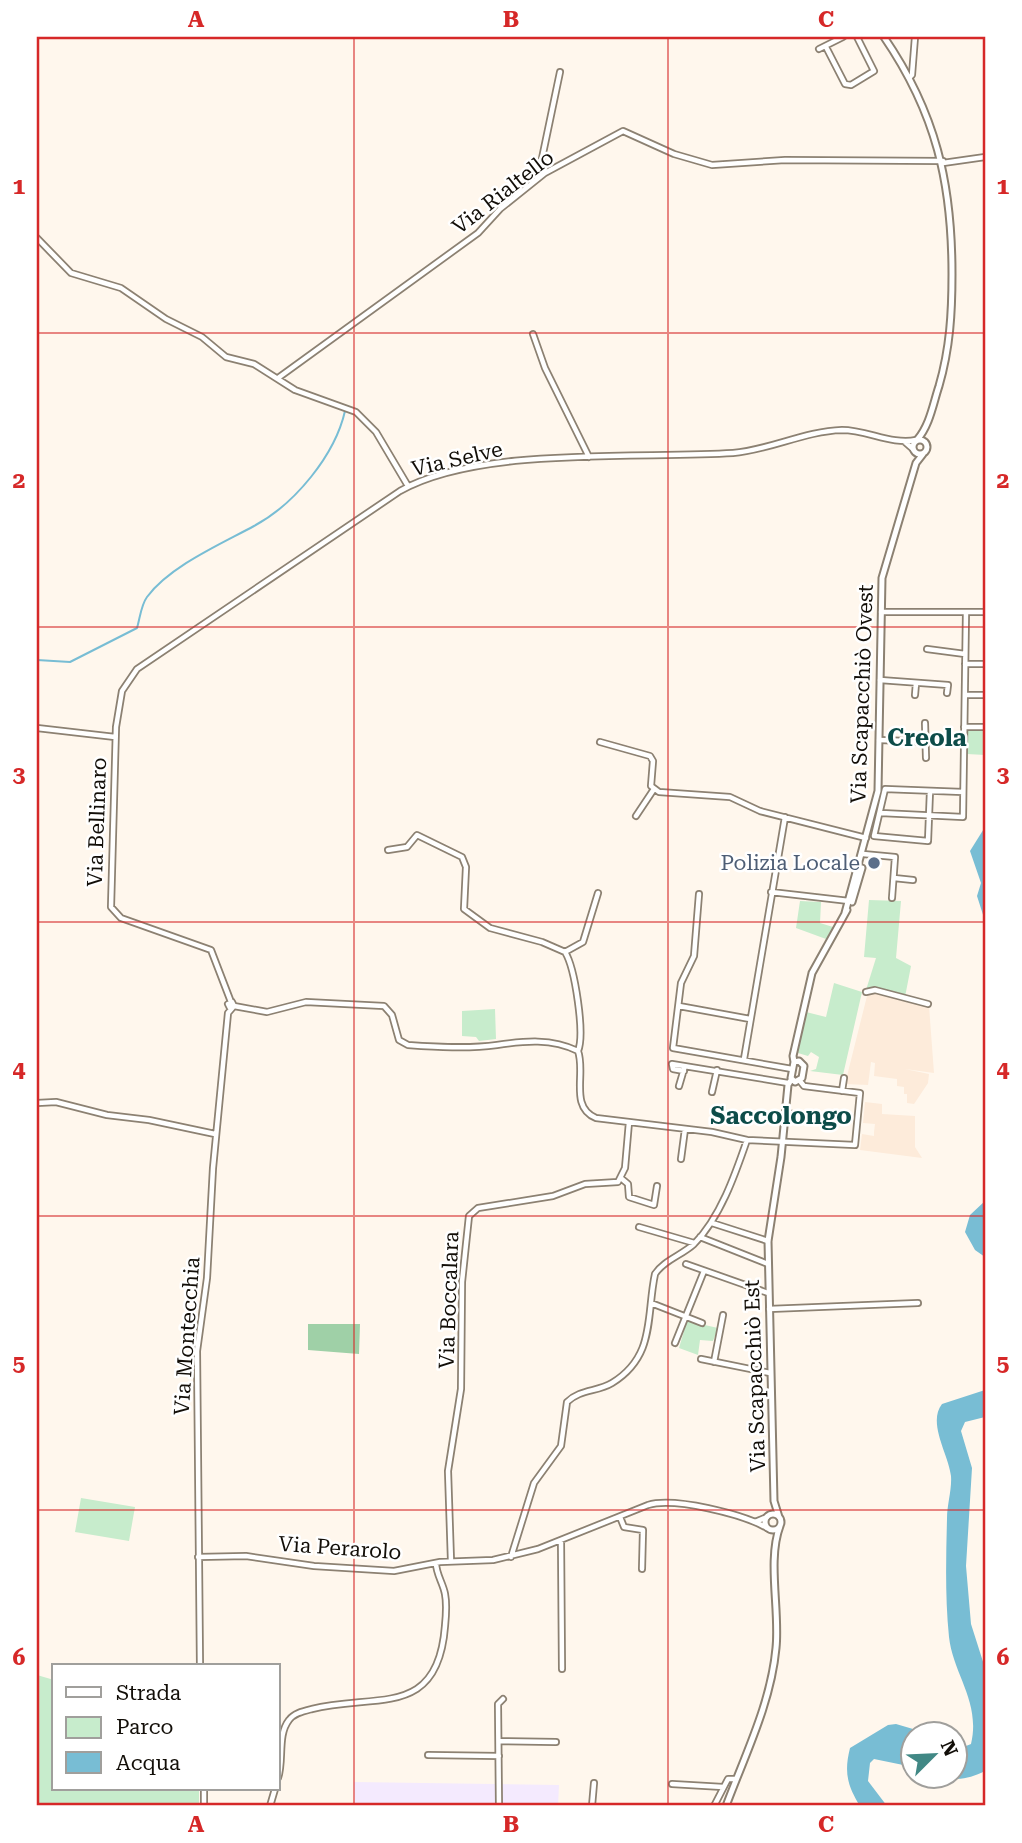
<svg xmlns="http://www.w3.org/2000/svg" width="1022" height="1843" font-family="'Roboto Serif',serif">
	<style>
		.industrial { fill: #f4eafe }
		.education { fill: #fdebda }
		.green { fill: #c7eccc }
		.forest { fill: #9fd0a7 }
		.water { fill: #78bdd4 }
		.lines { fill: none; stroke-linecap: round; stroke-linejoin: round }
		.stream { stroke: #78bdd4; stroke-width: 2 }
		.minor-casing { stroke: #8c8172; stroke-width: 8 }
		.major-casing { stroke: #8c8172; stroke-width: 9 }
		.minor { stroke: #fff; stroke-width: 4.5 }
		.major { stroke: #fff; stroke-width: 5 }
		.grid { fill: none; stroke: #d62828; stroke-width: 2; stroke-opacity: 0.55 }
		.service-dot { fill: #5c6f8a; stroke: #fff; stroke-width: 2.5 }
		.labels { text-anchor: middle; stroke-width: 5; stroke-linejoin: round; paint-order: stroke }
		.street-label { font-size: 21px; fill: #120e08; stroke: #fff }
		.service-label { font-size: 21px; fill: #4e5e75; stroke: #fff; text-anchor: end }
		.quarter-label { font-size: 24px; font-weight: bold; fill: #0d4c49; stroke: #fff }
		.neatline { fill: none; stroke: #d62828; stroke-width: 2.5 }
		.grid-label { font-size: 23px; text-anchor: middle; font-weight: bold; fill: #d62828 }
	</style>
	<rect width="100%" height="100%" fill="#fff7ed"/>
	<!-- industrial -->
	<path class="industrial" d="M354 1782 559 1785 558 1806H355Z"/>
	<!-- education -->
	<path class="education" d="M871 992 929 1006 934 1073 905 1069 929 1074 928 1083 914 1104 907 1103V1094H904V1087L897 1086V1079L874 1076 875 1063 871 1062 868 1085 845 1084 867 996Z
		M865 1102 882 1104V1114L915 1116V1147L922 1158 860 1150 862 1134 874 1136V1132L875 1124 863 1123Z"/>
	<!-- green -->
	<path class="green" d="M967 729 985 730V755L967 754Z
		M869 900 901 901 896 958 911 966 905 997 876 988 866 990 876 958 864 957Z
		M800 901 821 902 820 923 833 927 826 939 796 928Z
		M834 983 862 992 843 1075 810 1071 816 1069 819 1057 811 1052 808 1056 798 1053 806 1012 826 1017Z
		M495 1009 496 1039 479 1041 476 1037 462 1036V1011Z
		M687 1321 718 1328 713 1341 700 1340 698 1355 679 1348Z
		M81 1498 135 1507 129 1541 75 1532Z
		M37 1675 54 1680V1789H199V1806H37Z"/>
	<!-- forest -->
	<path class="forest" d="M308 1324H360L359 1354 308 1350Z"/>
	<!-- water -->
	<path class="water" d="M985 827V921L977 896 981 883 970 851Z
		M985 1201V1257L975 1250 965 1232 970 1215Z
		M985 1390V1417L965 1422 961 1431 972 1468 966 1566 971 1624 985 1668V1771C971 1778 959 1781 944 1777L956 1776V1750L971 1744C981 1702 953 1674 949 1637 945 1598 946 1558 947 1519 947 1504 952 1490 951 1476 949 1455 927 1423 942 1404Z
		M896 1724 913 1729 919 1734H914L913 1767 874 1759 870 1763 868 1781 887 1806H860C847 1785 844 1772 850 1748L888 1725Z"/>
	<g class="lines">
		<!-- stream -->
		<path class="stream" d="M37 660 70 662 137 628C140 618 141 605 147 597 170 566 221 544 254 526 295 504 335 455 345 411"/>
		<!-- minor casing -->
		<g class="minor-casing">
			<path id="minor" d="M826 47 845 84 851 85 874 71 857 37
				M819 49 843 37
				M909 78 912 75 915 37
				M943 163 985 157
				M545 173 541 163 560 72
				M37 238 71 273 121 288 166 319 202 337 226 357 254 364 295 390 356 412 376 432 408 486
				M533 334 545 368 589 457
				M278 378 478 233 500 209 545 173 623 131 674 154 712 165 785 160 943 161
				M905 442 913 449
				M881 612H985
				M927 649 965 654
				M965 664H983
				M880 680 948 685 947 693
				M915 695 916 683
				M965 695H985
				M925 723 926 758
				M964 727H985
				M37 728 115 737
				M879 740 964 743
				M600 742 650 756 653 761 651 786 659 792 730 797 760 811 866 838
				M930 791 928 841 874 836 885 789 963 792
				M881 813 963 817 966 612
				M636 816 654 789
				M388 850 407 847 417 835 462 857 466 867 464 909 490 928 542 942 565 952C575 968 585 1034 578 1051
				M863 854 895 857 892 898
				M894 878 913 880
				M771 892 849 901
				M699 894 694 956 681 983 673 1048 792 1069
				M565 952 583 942 598 893
				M866 992 875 990 928 1004
				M231 1002 211 950 121 918 111 907 116 727 122 691 137 669 400 491C479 446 640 459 733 453 770 450 805 431 842 430 867 430 892 445 916 440
				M234 1006 267 1012 306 1002 384 1006 392 1015 399 1040 408 1045C436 1047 468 1049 497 1045 525 1041 551 1038 578 1051 586 1073 569 1107 596 1118L712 1132 747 1140 855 1145 860 1093 804 1086 800 1081
				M679 1006 750 1019
				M744 1059 785 817
				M684 1071 673 1069 672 1064 788 1083
				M679 1086 684 1069
				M842 1091 844 1078
				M712 1092 717 1070
				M37 1103 56 1102 107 1115 149 1120 215 1134
				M785 1113 835 1119
				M681 1159 685 1129
				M622 1179 628 1184 629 1197 654 1205 657 1186
				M712 1223 768 1241
				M639 1227 694 1243
				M700 1237 768 1264
				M686 1264 768 1293
				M651 1303 702 1323
				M769 1309 918 1303
				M675 1343 704 1271
				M701 1359 770 1373
				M714 1362 723 1315
				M620 1517 624 1527 643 1530 642 1569
				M755 1522 767 1517
				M561 1540 562 1669
				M198 1557 246 1556 314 1566 394 1571 440 1562 493 1560 538 1549 648 1505C674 1497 743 1514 767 1528
				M511 1557 534 1483 561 1446 567 1402C580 1389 597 1392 612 1383 656 1356 646 1316 655 1274 663 1261 682 1255 694 1244 720 1218 735 1175 747 1140
				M451 1561 448 1471 461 1389 462 1282 469 1216 478 1208 553 1196 585 1184 618 1182 625 1168 629 1122
				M200 1666 197 1351 207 1278 213 1168 228 1013 234 1006 232 1002 228 1004 230 1008
				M499 1741 556 1742
				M428 1755 499 1756
				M278 1778C284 1761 277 1735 289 1720 294 1713 304 1711 312 1709 376 1693 438 1719 445 1626 446 1616 447 1604 445 1594 443 1583 436 1574 436 1563
				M672 1784 723 1787
				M204 1789V1806
				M270 1806 275 1789
				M499 1806 498 1704 503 1699
				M592 1806 594 1783
				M714 1806 728 1779H736"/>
		</g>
		<!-- major casing -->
		<g class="major-casing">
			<path id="major" d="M884 37C936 113 952 183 952 274 952 313 950 348 939 386 933 404 930 425 917 440
				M913 447a7 7 0 1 1 14 0a7 7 0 1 1-14 0Z
				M852 902 862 868
				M845 913 878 791 882 578 916 463 923 454
				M799 1061 804 1066 802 1078 795 1082 791 1078 794 1062Z
				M794 1062 793 1056 812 973 847 910
				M765 1522a8 8 0 1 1 16 0a8 8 0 1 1-16 0Z
				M779 1517 774 1501 768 1241 781 1157 788 1085 791 1080
				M726 1806C745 1755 771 1703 776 1648 780 1611 767 1560 780 1526"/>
		</g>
		<!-- minor -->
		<use href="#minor" class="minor"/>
		<!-- major -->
		<use href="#major" class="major"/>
	</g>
	<!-- grid -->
	<path class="grid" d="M354 37V1806M668 37V1806M37 333H985M37 627H985M37 922H985M37 1216H985M37 1510H985"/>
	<!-- markers -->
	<circle class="service-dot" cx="874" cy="863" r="7"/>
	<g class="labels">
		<!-- street labels -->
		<g class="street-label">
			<text transform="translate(503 192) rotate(-38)" y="7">Via Rialtello</text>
			<text transform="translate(457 459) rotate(-13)" y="7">Via Selve</text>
			<text transform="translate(862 694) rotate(-88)" y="7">Via Scapacchiò Ovest</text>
			<text transform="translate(97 822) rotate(-88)" y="7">Via Bellinaro</text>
			<text transform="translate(449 1300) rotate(-88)" y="7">Via Boccalara</text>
			<text transform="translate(187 1336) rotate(-86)" y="7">Via Montecchia</text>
			<text transform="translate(755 1376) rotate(-92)" y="7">Via Scapacchiò Est</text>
			<text transform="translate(340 1548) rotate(4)" y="7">Via Perarolo</text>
		</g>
		<!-- service labels -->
		<g class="service-label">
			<text x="860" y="870">Polizia Locale</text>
		</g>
		<!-- quarter labels -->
		<g class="quarter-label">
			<text x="927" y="746">Creola</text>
			<text x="781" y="1124">Saccolongo</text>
		</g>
	</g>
	<!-- border -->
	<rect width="1022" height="1843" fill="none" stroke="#ffffff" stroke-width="77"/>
	<!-- legend -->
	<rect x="52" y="1664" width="228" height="126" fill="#ffffff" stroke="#a09f9c" stroke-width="2"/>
	<rect x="66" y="1687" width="35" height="10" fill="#ffffff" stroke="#a09f9c" stroke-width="2"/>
	<text x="116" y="1700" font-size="21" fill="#120e08">Strada</text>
	<rect x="66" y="1717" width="35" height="21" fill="#c7eccc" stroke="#a09f9c" stroke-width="2"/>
	<text x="116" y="1734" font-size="21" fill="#120e08">Parco</text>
	<rect x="66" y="1752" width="35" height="21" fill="#78bdd4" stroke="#a09f9c" stroke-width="2"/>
	<text x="116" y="1770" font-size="21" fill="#120e08">Acqua</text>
	<!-- north arrow -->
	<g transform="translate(934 1755) rotate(66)"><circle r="33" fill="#ffffff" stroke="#a09f9c" stroke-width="2"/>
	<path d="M0-5L12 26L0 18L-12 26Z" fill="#418885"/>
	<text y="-10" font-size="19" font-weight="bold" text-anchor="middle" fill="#120e08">N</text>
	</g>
	<rect x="38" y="38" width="946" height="1766" class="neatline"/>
	<g class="grid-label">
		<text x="196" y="27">A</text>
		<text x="511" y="27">B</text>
		<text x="826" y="27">C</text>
		<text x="19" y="194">1</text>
		<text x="1003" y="194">1</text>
		<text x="19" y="488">2</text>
		<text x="1003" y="488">2</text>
		<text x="19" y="782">3</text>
		<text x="1003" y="782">3</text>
		<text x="19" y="1077">4</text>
		<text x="1003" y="1077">4</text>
		<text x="19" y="1371">5</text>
		<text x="1003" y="1371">5</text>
		<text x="19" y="1665">6</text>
		<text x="1003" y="1665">6</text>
		<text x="196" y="1832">A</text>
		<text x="511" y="1832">B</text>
		<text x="826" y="1832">C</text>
	</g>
</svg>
